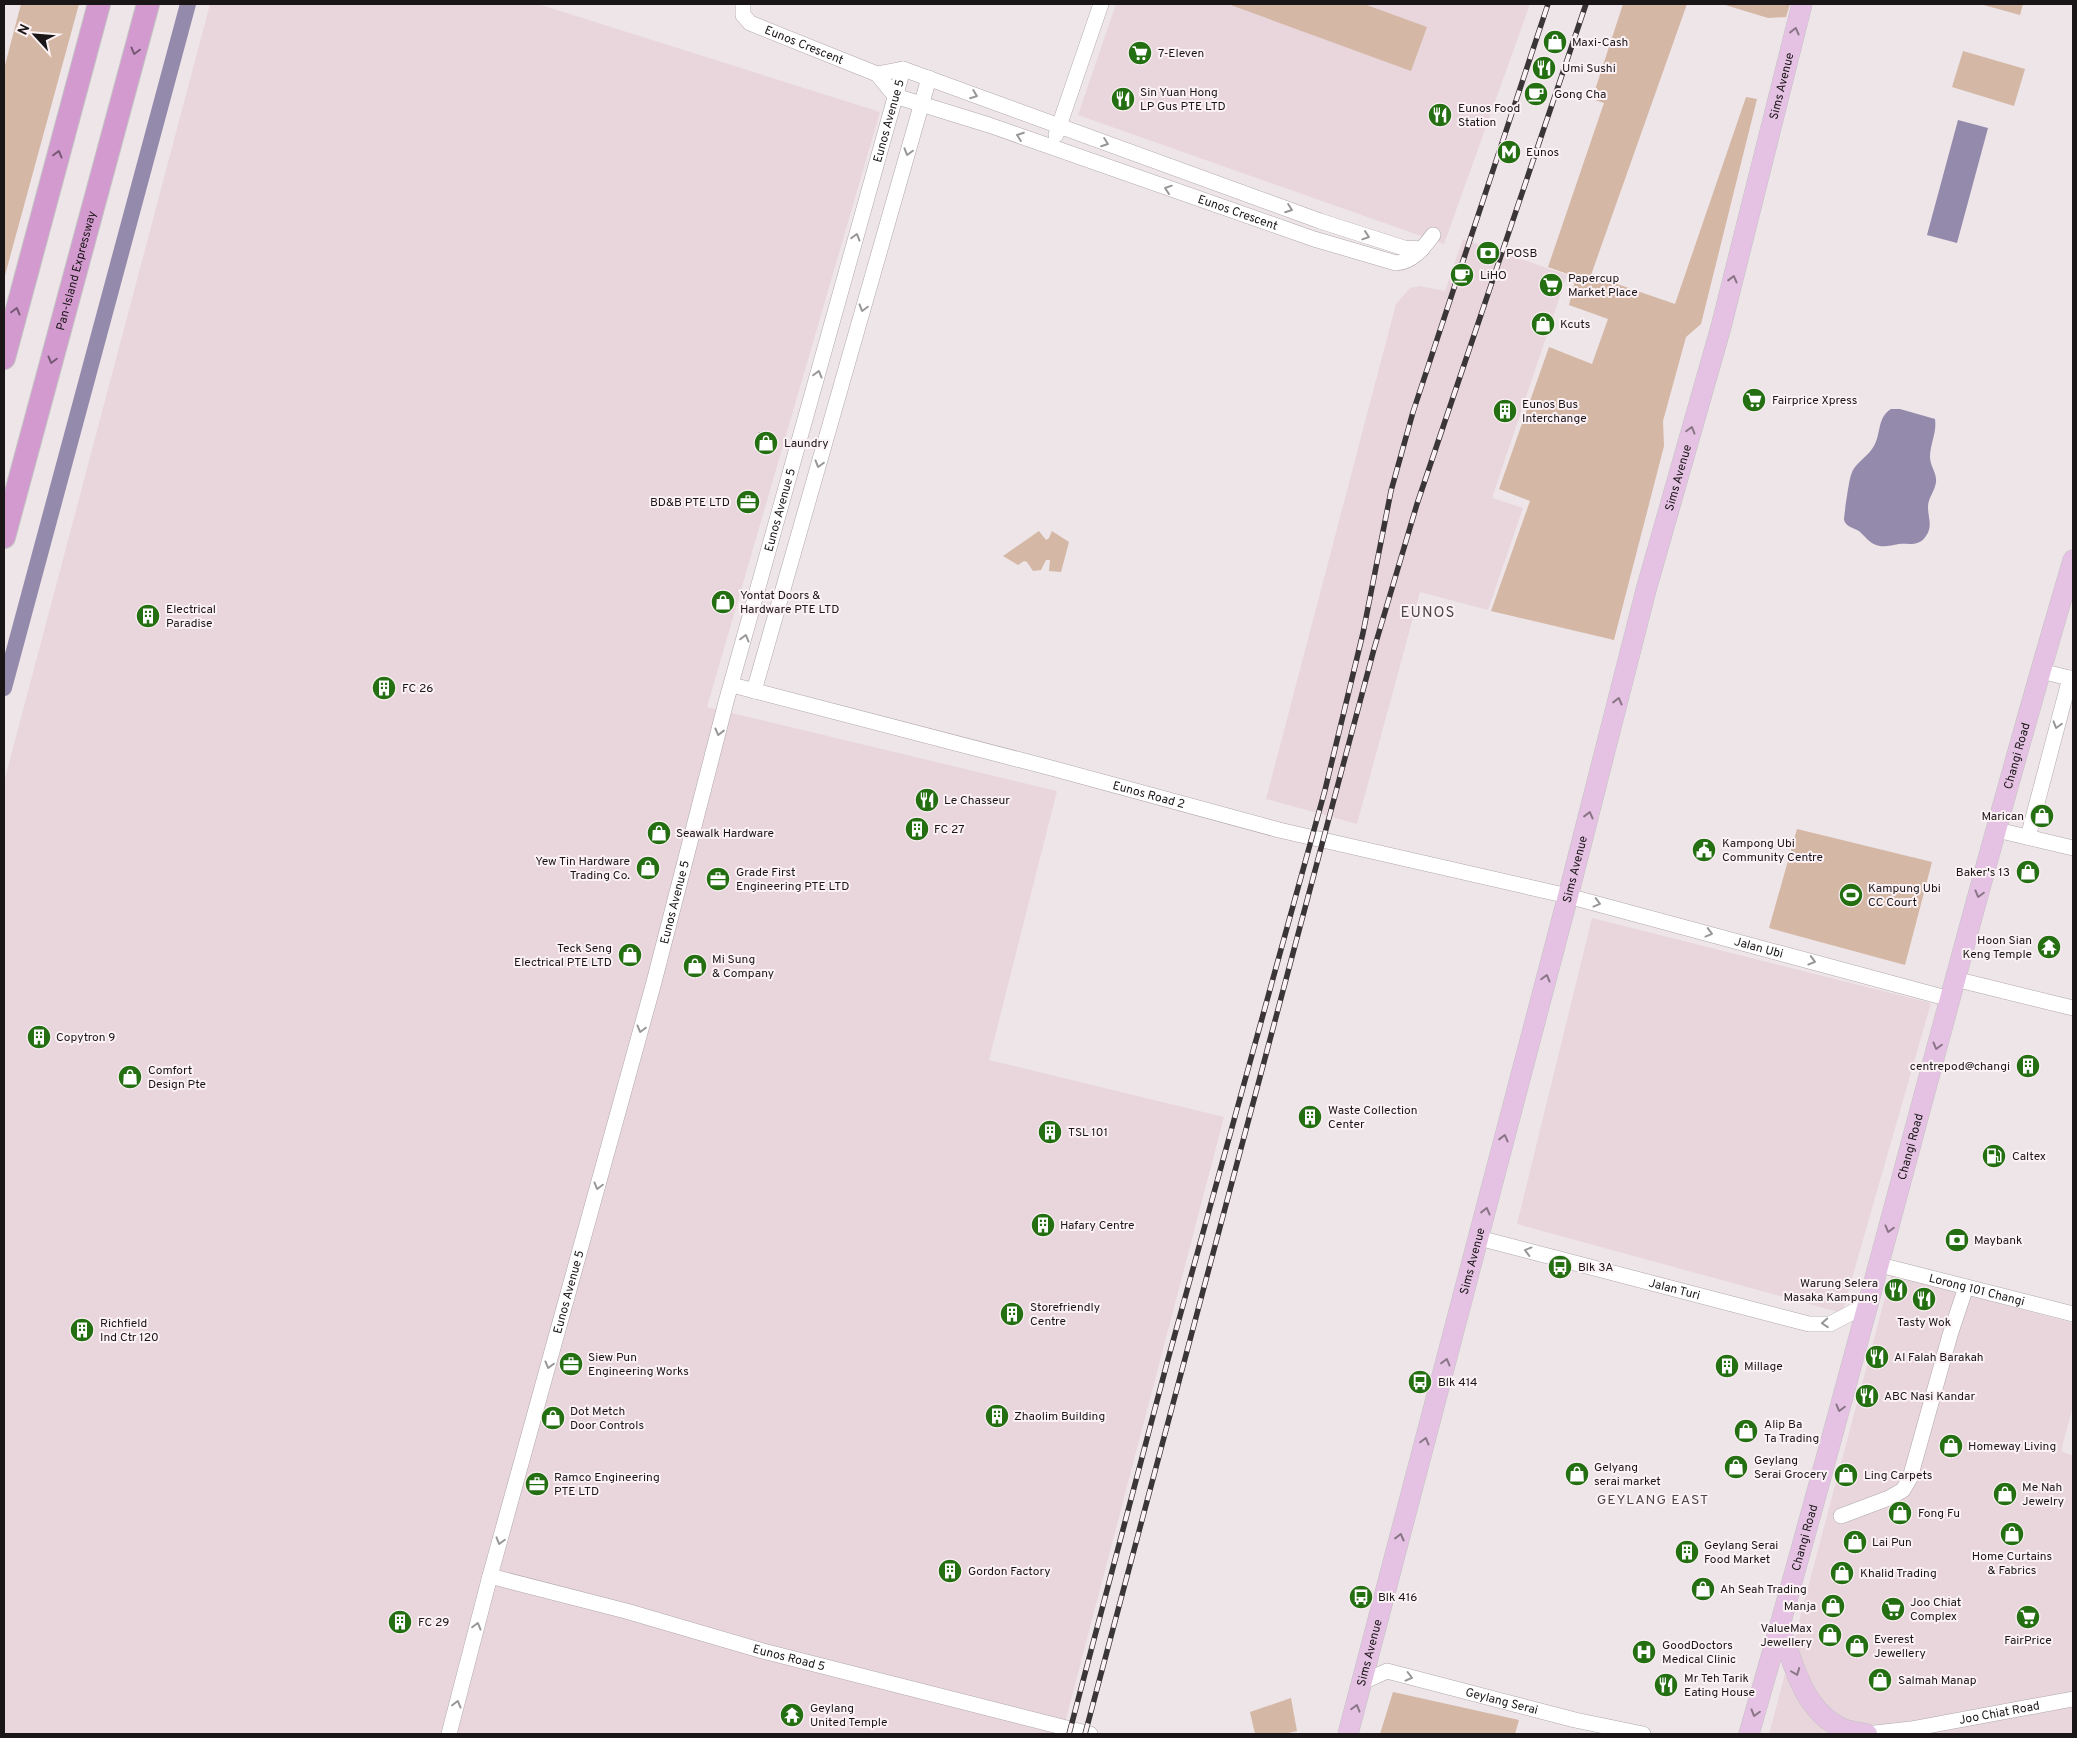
<svg xmlns="http://www.w3.org/2000/svg" width="2077" height="1738" font-family="Overpass,sans-serif">
	<style>
		.built { fill: #e9d6dc }
		.green { fill: #d4b7a5 }
		.water { fill: #948aab }
		.lines { fill: none; stroke-linecap: round; stroke-linejoin: round }
		.canal { stroke: #948aab; stroke-width: 16 }
		.minor-casing { stroke: #b0a7aa; stroke-width: 16 }
		.major-casing { stroke: #c3c2c3; stroke-width: 21 }
		.highway-casing { stroke: #c3c2c3; stroke-width: 24 }
		.minor { stroke: #fff; stroke-width: 15 }
		.major { stroke: #e5c2e3; stroke-width: 20 }
		.highway { stroke: #d39ad0; stroke-width: 22 }
		.rail-casing { stroke: #3a3537; stroke-width: 5.5 }
		.rail { stroke: #fcf2f5; stroke-width: 4; stroke-dasharray: 11; stroke-linecap: butt }
		.oneway { stroke: #8a7587 }
		.oneway2 { stroke: #765874 }
		.oneway3 { stroke: #989697 }
		.labels { text-anchor: middle; stroke-width: 4; stroke-linejoin: round; paint-order: stroke }
		.poi-label { font-size: 12px; fill: #1a1617; stroke: #fcf2f5; text-anchor: start }
		.street-label { font-size: 12px; fill: #1a1617; stroke: #fcf2f5 }
		.neighbourhood-label { font-size: 14px; letter-spacing: 1px; fill: #4f474a; stroke: #fcf2f5 }
		.quarter-label { font-size: 15px; letter-spacing: 1px; fill: #4f474a; stroke: #fcf2f5 }
	</style>
	<rect width="100%" height="100%" fill="#eee5e8"/>
	<!-- built -->
	<path class="built" d="M210 4H538L880 112 707 707 1057 791 989 1060 1224 1117 1062 1734H4V782Z
		M1116 4H1530L1444 244 1078 115Z
		M1463 239 1567 275 1492 498 1523 508 1488 610 1420 592 1357 824 1266 799 1396 304 1410 288 1420 286 1445 291Z
		M1592 918 1931 1003 1842 1313 1517 1224Z
		M1891 1275 2073 1323V1406L2061 1451 2073 1456V1734H1769Z"/>
	<!-- green -->
	<path class="green" d="M21 4H79L4 279V69Z
		M1228 4H1364L1427 27 1411 71Z
		M1623 4H1687L1591 275 1675 304 1746 97 1757 99 1701 324 1686 337 1663 421 1664 446 1614 640 1491 611 1530 501 1499 489 1549 347 1592 364 1608 319 1569 305 1576 277 1548 267 1604 103 1592 99Z
		M1722 4H1790L1786 17 1768 18Z
		M1980 4H2023L2020 15Z
		M1963 51 2025 69 2014 106 1952 87Z
		M1039 531 1046 540 1049 538 1052 531 1069 542 1061 572 1049 571 1050 560H1046L1041 570 1033 571 1027 562 1024 561 1018 565 1003 556Z
		M1797 829 1932 862 1905 965 1769 928Z
		M1393 1692 1519 1720 1515 1734H1380Z
		M1291 1698 1297 1731 1284 1734H1255L1250 1712Z"/>
	<!-- water -->
	<path class="water" d="M1958 120 1988 128 1957 243 1927 235Z
		M1891 409H1900L1935 419C1937 433 1930 444 1930 457 1930 466 1937 473 1936 482 1935 491 1928 498 1928 507 1928 518 1933 526 1926 536 1919 547 1909 543 1899 544 1891 545 1884 548 1876 545 1868 542 1865 536 1859 531 1854 528 1846 527 1844 520 1844 516 1849 480 1851 475 1854 464 1866 458 1872 449 1882 436 1876 418 1891 409Z"/>
	<g class="lines">
		<!-- canal -->
		<path class="canal" d="M4 688 188 4"/>
		<!-- minor casing -->
		<g class="minor-casing">
			<g id="minor">
				<path id="s1" d="M743 4V15L750 23 877 74 895 96 989 125 1314 239 1396 263C1413 262 1423 248 1433 235"/>
				<path d="M877 74 903 69 1320 221 1404 248 1422 249"/>
				<path d="M1056 135 1101 4"/>
				<path d="M2041 671 2073 679"/>
				<path id="s2" d="M732 685 1055 769 1279 830 1568 896 1950 999"/>
				<path d="M754 691 929 78"/>
				<path d="M1997 830 2073 848"/>
				<path d="M2028 837 2070 678"/>
				<path d="M1955 979 2073 1008"/>
				<path id="s3" d="M1479 1238 1809 1324H1830L1868 1304"/>
				<path id="s4" d="M1880 1265 2073 1314"/>
				<path d="M1841 1516 1889 1498 1903 1490 1910 1478 1950 1335 1966 1287"/>
				<path id="s5" d="M490 1576 626 1611 763 1651 1090 1734"/>
				<path id="s6" d="M1363 1682 1387 1671 1575 1720 1643 1734"/>
				<path id="s7" d="M449 1734 490 1576 654 982 726 702 903 69"/>
				<path id="s8" d="M1866 1734 1911 1729 2073 1699"/>
			</g>
		</g>
		<!-- major casing -->
		<g class="major-casing">
			<g id="major">
				<path d="M1780 1626C1793 1663 1803 1712 1844 1729 1851 1732 1859 1732 1867 1734"/>
				<path id="s9" d="M1348 1734 1568 896 1646 590 1721 327 1802 4"/>
				<path id="s10" d="M1749 1734C1862 1344 1958 949 2073 560"/>
			</g>
		</g>
		<!-- highway casing -->
		<g class="highway-casing">
			<g id="highway">
				<path d="M4 358 99 4"/>
				<path id="s11" d="M4 537 148 4"/>
			</g>
		</g>
		<!-- minor -->
		<use href="#minor" class="minor"/>
		<!-- major -->
		<use href="#major" class="major"/>
		<!-- highway -->
		<use href="#highway" class="highway"/>
		<!-- rail casing -->
		<g class="rail-casing">
			<path id="rail" d="M1069 1734 1167 1363 1325 790 1363 633 1391 491 1413 412 1548 4
				M1085 1734 1374 649 1417 504 1586 4"/>
		</g>
		<!-- rail -->
		<use href="#rail" class="rail"/>
	</g>
	<!-- one-way arrows -->
	<defs><path id="oneway-chevron" d="M-2-3.5L2.5 0L-2 3.5" fill="none" stroke-width="1.6" stroke-linecap="round" stroke-linejoin="round" transform="scale(1.25)"/></defs>
	<g class="oneway">
		<use href="#oneway-chevron" transform="translate(1795 31) rotate(-76)"/>
		<use href="#oneway-chevron" transform="translate(1733 279) rotate(-76)"/>
		<use href="#oneway-chevron" transform="translate(1691 430) rotate(-74)"/>
		<use href="#oneway-chevron" transform="translate(1618 701) rotate(-76)"/>
		<use href="#oneway-chevron" transform="translate(1589 815) rotate(-76)"/>
		<use href="#oneway-chevron" transform="translate(1979 894) rotate(105)"/>
		<use href="#oneway-chevron" transform="translate(1546 978) rotate(-75)"/>
		<use href="#oneway-chevron" transform="translate(1937 1046) rotate(105)"/>
		<use href="#oneway-chevron" transform="translate(1504 1138) rotate(-76)"/>
		<use href="#oneway-chevron" transform="translate(1486 1211) rotate(-76)"/>
		<use href="#oneway-chevron" transform="translate(1889 1229) rotate(105)"/>
		<use href="#oneway-chevron" transform="translate(1446 1362) rotate(-75)"/>
		<use href="#oneway-chevron" transform="translate(1840 1408) rotate(105)"/>
		<use href="#oneway-chevron" transform="translate(1425 1441) rotate(-75)"/>
		<use href="#oneway-chevron" transform="translate(1400 1537) rotate(-76)"/>
		<use href="#oneway-chevron" transform="translate(1796 1672) rotate(69)"/>
		<use href="#oneway-chevron" transform="translate(1356 1708) rotate(-74)"/>
		<use href="#oneway-chevron" transform="translate(1755 1713) rotate(106)"/>
	</g>
	<g class="oneway2">
		<use href="#oneway-chevron" transform="translate(135 51) rotate(105)"/>
		<use href="#oneway-chevron" transform="translate(58 154) rotate(-75)"/>
		<use href="#oneway-chevron" transform="translate(16 311) rotate(-75)"/>
		<use href="#oneway-chevron" transform="translate(52 360) rotate(105)"/>
	</g>
	<g class="oneway3">
		<use href="#oneway-chevron" transform="translate(974 95) rotate(21)"/>
		<use href="#oneway-chevron" transform="translate(1020 136) rotate(-160)"/>
		<use href="#oneway-chevron" transform="translate(1105 143) rotate(20)"/>
		<use href="#oneway-chevron" transform="translate(908 152) rotate(106)"/>
		<use href="#oneway-chevron" transform="translate(1168 189) rotate(-161)"/>
		<use href="#oneway-chevron" transform="translate(1289 209) rotate(20)"/>
		<use href="#oneway-chevron" transform="translate(1366 236) rotate(18)"/>
		<use href="#oneway-chevron" transform="translate(856 237) rotate(-74)"/>
		<use href="#oneway-chevron" transform="translate(863 308) rotate(106)"/>
		<use href="#oneway-chevron" transform="translate(818 374) rotate(-75)"/>
		<use href="#oneway-chevron" transform="translate(819 464) rotate(106)"/>
		<use href="#oneway-chevron" transform="translate(745 638) rotate(-75)"/>
		<use href="#oneway-chevron" transform="translate(2057 725) rotate(106)"/>
		<use href="#oneway-chevron" transform="translate(719 732) rotate(104)"/>
		<use href="#oneway-chevron" transform="translate(1597 903) rotate(15)"/>
		<use href="#oneway-chevron" transform="translate(1709 933) rotate(15)"/>
		<use href="#oneway-chevron" transform="translate(1812 961) rotate(16)"/>
		<use href="#oneway-chevron" transform="translate(641 1029) rotate(105)"/>
		<use href="#oneway-chevron" transform="translate(598 1186) rotate(105)"/>
		<use href="#oneway-chevron" transform="translate(1528 1251) rotate(-165)"/>
		<use href="#oneway-chevron" transform="translate(1825 1323) rotate(176)"/>
		<use href="#oneway-chevron" transform="translate(549 1365) rotate(105)"/>
		<use href="#oneway-chevron" transform="translate(500 1541) rotate(106)"/>
		<use href="#oneway-chevron" transform="translate(477 1626) rotate(-75)"/>
		<use href="#oneway-chevron" transform="translate(1409 1677) rotate(14)"/>
		<use href="#oneway-chevron" transform="translate(457 1704) rotate(-75)"/>
	</g>
	<!-- icons -->
	<defs>
		<g id="shop-disc" transform="scale(1.25)"><circle r="9.5" fill="#246f11" stroke="#fcf2f5"/><path d="M-5-2.5h2.3a2.7 3.5 0 0 1 5.4 0H5L5.5 6h-11ZM-1.5-2.5h3a1.5 2.3 0 0 0-3 0Z" fill="#fff"/></g>
		<g id="supermarket-disc" transform="scale(1.25)"><circle r="9.5" fill="#246f11" stroke="#fcf2f5"/><path d="M-6-5.5h2.5l.6 2H6L4.5 2H-2.5L-4.4-4H-6ZM-1.5 3.2a1.3 1.3 0 1 0 .1 0ZM3 3.2a1.3 1.3 0 1 0 .1 0Z" fill="#fff"/></g>
		<g id="restaurant-disc" transform="scale(1.25)"><circle r="9.5" fill="#246f11" stroke="#fcf2f5"/><path d="M-5-6h1v4h1v-4h1v4h1v-4h1v5L-1.5 .5V6h-2V.5L-5-1ZM5-6V6H3V1.5H1.5Q1.5-4 5-6Z" fill="#fff"/></g>
		<g id="cafe-disc" transform="scale(1.25)"><circle r="9.5" fill="#246f11" stroke="#fcf2f5"/><path d="M-5.5-4.5H6V0H3Q3 3.5 0 3.5H-2.5Q-5.5 3.5-5.5 0ZM3-3.2v2h1.7v-2ZM-6 4.5H4V6H-6Z" fill="#fff"/></g>
		<g id="metro-disc" transform="scale(1.25)"><circle r="9.5" fill="#246f11" stroke="#fcf2f5"/><path d="M-5.5 5V-5H-3L0 0L3-5H5.5V5H3V-.5L0 4L-3-.5V5Z" fill="#fff"/></g>
		<g id="bank-disc" transform="scale(1.25)"><circle r="9.5" fill="#246f11" stroke="#fcf2f5"/><path d="M-6-4H6V4H-6ZM0-2.3a2.3 2.3 0 1 0 0 4.6a2.3 2.3 0 1 0 0-4.6Z" fill="#fff"/></g>
		<g id="building-disc" transform="scale(1.25)"><circle r="9.5" fill="#246f11" stroke="#fcf2f5"/><path d="M-4-6H4V6H1V3H-1V6H-4ZM-2.5-4.3h1.7v1.8h-1.7ZM.8-4.3h1.7v1.8H.8ZM-2.5-1h1.7V.8h-1.7ZM.8-1h1.7V.8H.8Z" fill="#fff"/></g>
		<g id="office-disc" transform="scale(1.25)"><circle r="9.5" fill="#246f11" stroke="#fcf2f5"/><path d="M-6-3h4V-5.5h4V-3h4V5H-6ZM-1-4.5V-3h2v-1.5ZM-6 0V1H6V0Z" fill="#fff"/></g>
		<g id="civic-disc" transform="scale(1.25)"><circle r="9.5" fill="#246f11" stroke="#fcf2f5"/><path d="M-.6-6.5H3V-4.5H.6V-3L4-1V1h2V6H-6V1h2V-1L-.6-3ZM-1.2 2.5V6h2.4V2.5Z" fill="#fff"/></g>
		<g id="stadium-disc" transform="scale(1.25)"><circle r="9.5" fill="#246f11" stroke="#fcf2f5"/><path d="M0-5a6.5 5 0 1 0 0 10a6.5 5 0 1 0 0-10ZM-3.5-1.8h7v3.6h-7Z" fill="#fff"/></g>
		<g id="temple-disc" transform="scale(1.25)"><circle r="9.5" fill="#246f11" stroke="#fcf2f5"/><path d="M0-6L5-2H3V0L6.5 2.5H4V6H1.5V3h-3V6H-4V2.5H-6.5L-3 0V-2H-5Z" fill="#fff"/></g>
		<g id="fuel-disc" transform="scale(1.25)"><circle r="9.5" fill="#246f11" stroke="#fcf2f5"/><path d="M-5.5-6h7V0h2V4h1.3V-2.5L3-4.5l.8-.8L6-3V5H2.5V1h-1V6h-7ZM-4.2-4.7v3.2H.2V-4.7Z" fill="#fff"/></g>
		<g id="bus-disc" transform="scale(1.25)"><circle r="9.5" fill="#246f11" stroke="#fcf2f5"/><path d="M-5-6H5V4H4V6H2V4H-2V6H-4V4H-5ZM-3.5-4V0h7V-4ZM-3.5 1.2v1.5H-2V1.2ZM2 1.2v1.5H3.5V1.2Z" fill="#fff"/></g>
		<g id="hospital-disc" transform="scale(1.25)"><circle r="9.5" fill="#246f11" stroke="#fcf2f5"/><path d="M-5-5h3v3.5h4V-5h3V5h-3V1.5h-4V5h-3Z" fill="#fff"/></g>
	</defs>
	<g fill-rule="evenodd">
		<use href="#shop-disc" x="1555" y="42"/>
		<use href="#supermarket-disc" x="1140" y="53"/>
		<use href="#restaurant-disc" x="1544" y="68"/>
		<use href="#cafe-disc" x="1536" y="94"/>
		<use href="#restaurant-disc" x="1123" y="99"/>
		<use href="#restaurant-disc" x="1440" y="115"/>
		<use href="#metro-disc" x="1509" y="152"/>
		<use href="#bank-disc" x="1488" y="253"/>
		<use href="#cafe-disc" x="1462" y="275"/>
		<use href="#supermarket-disc" x="1551" y="285"/>
		<use href="#shop-disc" x="1543" y="324"/>
		<use href="#supermarket-disc" x="1754" y="400"/>
		<use href="#building-disc" x="1505" y="411"/>
		<use href="#shop-disc" x="766" y="443"/>
		<use href="#office-disc" x="748" y="502"/>
		<use href="#shop-disc" x="723" y="602"/>
		<use href="#building-disc" x="148" y="616"/>
		<use href="#building-disc" x="384" y="688"/>
		<use href="#restaurant-disc" x="927" y="800"/>
		<use href="#shop-disc" x="2042" y="816"/>
		<use href="#building-disc" x="917" y="829"/>
		<use href="#shop-disc" x="659" y="833"/>
		<use href="#civic-disc" x="1704" y="850"/>
		<use href="#shop-disc" x="648" y="868"/>
		<use href="#shop-disc" x="2028" y="872"/>
		<use href="#office-disc" x="718" y="879"/>
		<use href="#stadium-disc" x="1851" y="895"/>
		<use href="#temple-disc" x="2049" y="947"/>
		<use href="#shop-disc" x="630" y="955"/>
		<use href="#shop-disc" x="695" y="966"/>
		<use href="#building-disc" x="39" y="1037"/>
		<use href="#building-disc" x="2028" y="1066"/>
		<use href="#shop-disc" x="130" y="1077"/>
		<use href="#building-disc" x="1310" y="1117"/>
		<use href="#building-disc" x="1050" y="1132"/>
		<use href="#fuel-disc" x="1994" y="1156"/>
		<use href="#building-disc" x="1043" y="1225"/>
		<use href="#bank-disc" x="1957" y="1240"/>
		<use href="#bus-disc" x="1560" y="1267"/>
		<use href="#restaurant-disc" x="1896" y="1290"/>
		<use href="#restaurant-disc" x="1924" y="1299"/>
		<use href="#building-disc" x="1012" y="1314"/>
		<use href="#building-disc" x="82" y="1330"/>
		<use href="#restaurant-disc" x="1877" y="1357"/>
		<use href="#office-disc" x="571" y="1364"/>
		<use href="#building-disc" x="1727" y="1366"/>
		<use href="#bus-disc" x="1420" y="1382"/>
		<use href="#restaurant-disc" x="1867" y="1396"/>
		<use href="#building-disc" x="997" y="1416"/>
		<use href="#shop-disc" x="553" y="1418"/>
		<use href="#shop-disc" x="1746" y="1431"/>
		<use href="#shop-disc" x="1951" y="1446"/>
		<use href="#shop-disc" x="1736" y="1467"/>
		<use href="#shop-disc" x="1577" y="1474"/>
		<use href="#shop-disc" x="1846" y="1475"/>
		<use href="#office-disc" x="537" y="1484"/>
		<use href="#shop-disc" x="2005" y="1494"/>
		<use href="#shop-disc" x="1900" y="1513"/>
		<use href="#shop-disc" x="2012" y="1534"/>
		<use href="#shop-disc" x="1855" y="1542"/>
		<use href="#building-disc" x="1687" y="1552"/>
		<use href="#building-disc" x="950" y="1571"/>
		<use href="#shop-disc" x="1842" y="1573"/>
		<use href="#shop-disc" x="1703" y="1589"/>
		<use href="#bus-disc" x="1361" y="1597"/>
		<use href="#shop-disc" x="1833" y="1606"/>
		<use href="#supermarket-disc" x="1893" y="1609"/>
		<use href="#supermarket-disc" x="2028" y="1617"/>
		<use href="#building-disc" x="400" y="1622"/>
		<use href="#shop-disc" x="1830" y="1635"/>
		<use href="#shop-disc" x="1857" y="1646"/>
		<use href="#hospital-disc" x="1644" y="1652"/>
		<use href="#shop-disc" x="1880" y="1680"/>
		<use href="#restaurant-disc" x="1666" y="1685"/>
		<use href="#temple-disc" x="792" y="1715"/>
	</g>
	<g class="labels">
		<!-- poi labels -->
		<g class="poi-label">
			<text x="1572" y="46">Maxi-Cash</text>
			<text x="1158" y="57">7-Eleven</text>
			<text x="1562" y="72">Umi Sushi</text>
			<text x="1140" y="96">Sin Yuan Hong<tspan x="1140" dy="14">LP Gus PTE LTD</tspan></text>
			<text x="1554" y="98">Gong Cha</text>
			<text x="1458" y="112">Eunos Food<tspan x="1458" dy="14">Station</tspan></text>
			<text x="1526" y="156">Eunos</text>
			<text x="1506" y="257">POSB</text>
			<text x="1480" y="279">LiHO</text>
			<text x="1568" y="282">Papercup<tspan x="1568" dy="14">Market Place</tspan></text>
			<text x="1560" y="328">Kcuts</text>
			<text x="1772" y="404">Fairprice Xpress</text>
			<text x="1522" y="408">Eunos Bus<tspan x="1522" dy="14">Interchange</tspan></text>
			<text x="784" y="447">Laundry</text>
			<text x="730" y="506" text-anchor="end">BD&amp;B PTE LTD</text>
			<text x="740" y="599">Yontat Doors &amp;<tspan x="740" dy="14">Hardware PTE LTD</tspan></text>
			<text x="166" y="613">Electrical<tspan x="166" dy="14">Paradise</tspan></text>
			<text x="402" y="692">FC 26</text>
			<text x="944" y="804">Le Chasseur</text>
			<text x="2024" y="820" text-anchor="end">Marican</text>
			<text x="934" y="833">FC 27</text>
			<text x="676" y="837">Seawalk Hardware</text>
			<text x="1722" y="847">Kampong Ubi<tspan x="1722" dy="14">Community Centre</tspan></text>
			<text x="630" y="865" text-anchor="end">Yew Tin Hardware<tspan x="630" dy="14">Trading Co.</tspan></text>
			<text x="736" y="876">Grade First<tspan x="736" dy="14">Engineering PTE LTD</tspan></text>
			<text x="2010" y="876" text-anchor="end">Baker's 13</text>
			<text x="1868" y="892">Kampung Ubi<tspan x="1868" dy="14">CC Court</tspan></text>
			<text x="2032" y="944" text-anchor="end">Hoon Sian<tspan x="2032" dy="14">Keng Temple</tspan></text>
			<text x="612" y="952" text-anchor="end">Teck Seng<tspan x="612" dy="14">Electrical PTE LTD</tspan></text>
			<text x="712" y="963">Mi Sung<tspan x="712" dy="14">&amp; Company</tspan></text>
			<text x="56" y="1041">Copytron 9</text>
			<text x="2010" y="1070" text-anchor="end">centrepod@changi</text>
			<text x="148" y="1074">Comfort<tspan x="148" dy="14">Design Pte</tspan></text>
			<text x="1328" y="1114">Waste Collection<tspan x="1328" dy="14">Center</tspan></text>
			<text x="1068" y="1136">TSL 101</text>
			<text x="2012" y="1160">Caltex</text>
			<text x="1060" y="1229">Hafary Centre</text>
			<text x="1974" y="1244">Maybank</text>
			<text x="1578" y="1271">Blk 3A</text>
			<text x="1878" y="1287" text-anchor="end">Warung Selera<tspan x="1878" dy="14">Masaka Kampung</tspan></text>
			<text x="1030" y="1311">Storefriendly<tspan x="1030" dy="14">Centre</tspan></text>
			<text x="1924" y="1326" text-anchor="middle">Tasty Wok</text>
			<text x="100" y="1327">Richfield<tspan x="100" dy="14">Ind Ctr 120</tspan></text>
			<text x="588" y="1361">Siew Pun<tspan x="588" dy="14">Engineering Works</tspan></text>
			<text x="1894" y="1361">Al Falah Barakah</text>
			<text x="1744" y="1370">Millage</text>
			<text x="1438" y="1386">Blk 414</text>
			<text x="1884" y="1400">ABC Nasi Kandar</text>
			<text x="570" y="1415">Dot Metch<tspan x="570" dy="14">Door Controls</tspan></text>
			<text x="1014" y="1420">Zhaolim Building</text>
			<text x="1764" y="1428">Alip Ba<tspan x="1764" dy="14">Ta Trading</tspan></text>
			<text x="1968" y="1450">Homeway Living</text>
			<text x="1754" y="1464">Geylang<tspan x="1754" dy="14">Serai Grocery</tspan></text>
			<text x="1594" y="1471">Gelyang<tspan x="1594" dy="14">serai market</tspan></text>
			<text x="1864" y="1479">Ling Carpets</text>
			<text x="554" y="1481">Ramco Engineering<tspan x="554" dy="14">PTE LTD</tspan></text>
			<text x="2022" y="1491">Me Nah<tspan x="2022" dy="14">Jewelry</tspan></text>
			<text x="1918" y="1517">Fong Fu</text>
			<text x="1872" y="1546">Lai Pun</text>
			<text x="1704" y="1549">Geylang Serai<tspan x="1704" dy="14">Food Market</tspan></text>
			<text x="2012" y="1560" text-anchor="middle">Home Curtains<tspan x="2012" dy="14">&amp; Fabrics</tspan></text>
			<text x="968" y="1575">Gordon Factory</text>
			<text x="1860" y="1577">Khalid Trading</text>
			<text x="1720" y="1593">Ah Seah Trading</text>
			<text x="1378" y="1601">Blk 416</text>
			<text x="1910" y="1606">Joo Chiat<tspan x="1910" dy="14">Complex</tspan></text>
			<text x="1816" y="1610" text-anchor="end">Manja</text>
			<text x="418" y="1626">FC 29</text>
			<text x="1812" y="1632" text-anchor="end">ValueMax<tspan x="1812" dy="14">Jewellery</tspan></text>
			<text x="1874" y="1643">Everest<tspan x="1874" dy="14">Jewellery</tspan></text>
			<text x="2028" y="1644" text-anchor="middle">FairPrice</text>
			<text x="1662" y="1649">GoodDoctors<tspan x="1662" dy="14">Medical Clinic</tspan></text>
			<text x="1684" y="1682">Mr Teh Tarik<tspan x="1684" dy="14">Eating House</tspan></text>
			<text x="1898" y="1684">Salmah Manap</text>
			<text x="810" y="1712">Geylang<tspan x="810" dy="14">United Temple</tspan></text>
		</g>
		<!-- street labels -->
		<g class="street-label">
			<text dy="4" stroke="none"><textPath href="#s1" startOffset="80">Eunos Crescent</textPath></text>
			<text dy="4" stroke="none"><textPath href="#s9" startOffset="1704">Sims Avenue</textPath></text>
			<text dy="4" stroke="none"><textPath href="#s7" startOffset="1672">Eunos Avenue 5</textPath></text>
			<text dy="4" stroke="none"><textPath href="#s1" startOffset="549">Eunos Crescent</textPath></text>
			<text dy="4" stroke="none"><textPath href="#s11" startOffset="276">Pan-Island Expressway</textPath></text>
			<text dy="4" stroke="none"><textPath href="#s9" startOffset="1299">Sims Avenue</textPath></text>
			<text dy="4" stroke="none"><textPath href="#s7" startOffset="1268">Eunos Avenue 5</textPath></text>
			<text dy="4" stroke="none"><textPath href="#s10" startOffset="1014">Changi Road</textPath></text>
			<text dy="4" stroke="none"><textPath href="#s2" startOffset="431">Eunos Road 2</textPath></text>
			<text dy="4" stroke="none"><textPath href="#s9" startOffset="894">Sims Avenue</textPath></text>
			<text dy="4" stroke="none"><textPath href="#s7" startOffset="862">Eunos Avenue 5</textPath></text>
			<text dy="4" stroke="none"><textPath href="#s2" startOffset="1060">Jalan Ubi</textPath></text>
			<text dy="4" stroke="none"><textPath href="#s10" startOffset="609">Changi Road</textPath></text>
			<text dy="4" stroke="none"><textPath href="#s9" startOffset="489">Sims Avenue</textPath></text>
			<text dy="4" stroke="none"><textPath href="#s3" startOffset="202">Jalan Turi</textPath></text>
			<text dy="4" stroke="none"><textPath href="#s4" startOffset="100">Lorong 101 Changi</textPath></text>
			<text dy="4" stroke="none"><textPath href="#s7" startOffset="458">Eunos Avenue 5</textPath></text>
			<text dy="4" stroke="none"><textPath href="#s10" startOffset="204">Changi Road</textPath></text>
			<text dy="4" stroke="none"><textPath href="#s9" startOffset="84">Sims Avenue</textPath></text>
			<text dy="4" stroke="none"><textPath href="#s5" startOffset="310">Eunos Road 5</textPath></text>
			<text dy="4" stroke="none"><textPath href="#s6" startOffset="145">Geylang Serai</textPath></text>
			<text dy="4" stroke="none"><textPath href="#s8" startOffset="135">Joo Chiat Road</textPath></text>
		</g>
		<!-- neighbourhood labels -->
		<g class="neighbourhood-label">
			<text x="1653" y="1504">GEYLANG EAST</text>
		</g>
		<!-- quarter labels -->
		<g class="quarter-label">
			<text x="1428" y="617">EUNOS</text>
		</g>
	</g>
	<!-- border -->
	<rect width="2077" height="1738" fill="none" stroke="#1a1617" stroke-width="10"/>
	<!-- north arrow -->
	<g transform="translate(35 35) rotate(296)" stroke="#fcf2f5" stroke-width="4" paint-order="stroke">
	<path d="M0-4L9 19L0 12L-9 19Z" fill="#1a1617"/>
	<text y="-8" font-size="14" font-weight="bold" text-anchor="middle" fill="#1a1617">N</text>
	</g>
</svg>
